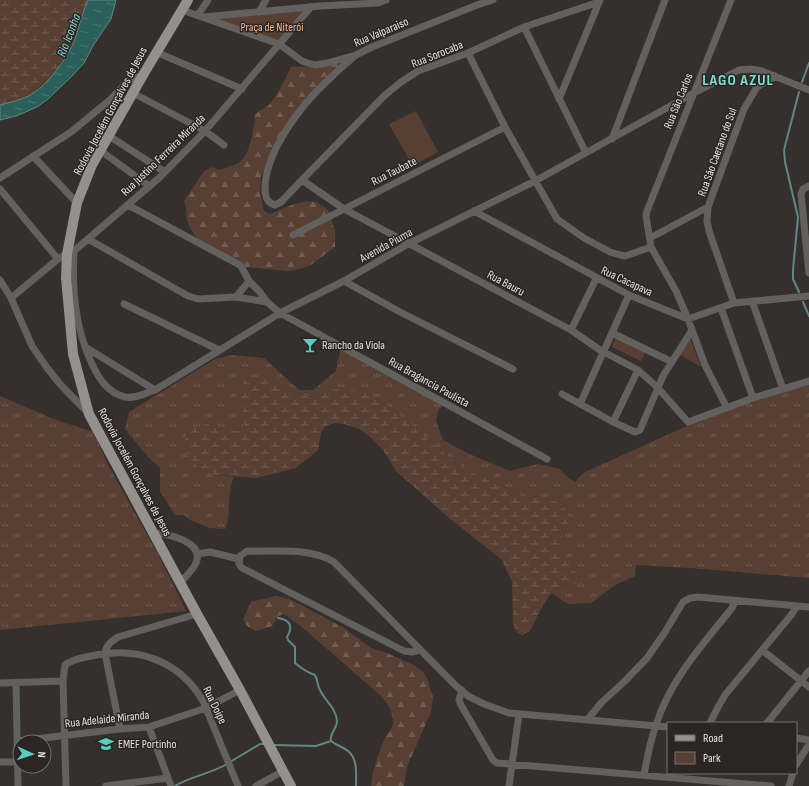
<svg xmlns="http://www.w3.org/2000/svg" width="809" height="786" font-family="'Sofia Sans Condensed',sans-serif">
	<style>
		.grass { fill: url(#grass-tufts) }
		.forest { fill: url(#forest-firs) }
		.wetland { fill: url(#wetland-marsh) }
		.green { fill: #574033 }
		.water { fill: url(#water-ripples); stroke: #628682 }
		.lines { fill: none; stroke-linecap: round; stroke-linejoin: round }
		.stream { stroke: #628682; stroke-width: 2 }
		.minor { stroke: #636160; stroke-width: 7 }
		.primary { stroke: #94908d; stroke-width: 10 }
		.labels { text-anchor: middle; stroke-width: 3; stroke-linejoin: round; paint-order: stroke }
		.park-label { font-size: 12px; fill: #f3b490; stroke: #2b2624 }
		.street-label { font-size: 12px; fill: #e3e0de; stroke: #2b2624 }
		.poi-label { font-size: 12px; fill: #e3e0de; stroke: #2b2624; text-anchor: start }
		.water-label { font-size: 13px; font-style: italic; fill: #81dace; stroke: #2b2624 }
		.district-label { font-size: 16px; font-weight: bold; letter-spacing: 1px; fill: #75ded0; stroke: #2b2624 }
	</style>
	<defs>
		<pattern id="grass-tufts" width="24" height="20" patternUnits="userSpaceOnUse"><rect width="24" height="20" fill="#574033"/><path d="M3 7l-1-3M5 7V3M7 7l1-3M15 17l-1-3M17 17v-4M19 17l1-3" fill="none" stroke="#6f5b50"/></pattern>
		<pattern id="forest-firs" width="22" height="20" patternUnits="userSpaceOnUse"><rect width="22" height="20" fill="#574033"/><path d="M5 1l3.5 6h-7zM16 11l3.5 6h-7z" fill="#6f5b50"/></pattern>
		<pattern id="wetland-marsh" width="20" height="14" patternUnits="userSpaceOnUse"><rect width="20" height="14" fill="#574033"/><path d="M1 5h8M5 5V1M11 12h8M15 12V8" fill="none" stroke="#6f5b50"/></pattern>
		<pattern id="water-ripples" width="26" height="14" patternUnits="userSpaceOnUse"><rect width="26" height="14" fill="#2b605a"/><path d="M2 4q2-2 4 0t4 0M15 11q2-2 4 0t4 0" fill="none" stroke="#4a7671"/></pattern>
	</defs>
	<rect width="100%" height="100%" fill="#35302e"/>
	<!-- grass -->
	<path class="grass" d="M341 346 448 401 438 410 436 421 443 440 469 454 510 471 538 464 560 469 566 476 575 482 583 473 689 425 809 380V578L691 568 636 565 635 576 615 585 591 603 568 604 551 593 561 586 570 585 580 577C571 568 557 555 561 541 563 534 567 527 570 519L556 501 542 497 522 495 476 474 455 462 395 411 375 397 336 389 309 397 286 389 270 378 254 373 245 425 240 431H229L209 423 194 428 216 475 234 477C226 493 232 512 225 529L210 528 190 520 184 515H175L160 491V468L149 458 125 429 129 412 215 359 232 355 264 358 299 390H313L336 371Z
		M0 396 56 420 94 432 107 463 158 554 186 611 0 630Z"/>
	<!-- forest -->
	<path class="forest" d="M341 60 335 74 296 116 281 139 261 176 260 193 264 211 270 214C282 209 302 198 316 202 320 204 325 208 329 211L335 232V247L311 265 303 268 289 271 246 267 197 239 189 226 186 216V208L184 201 204 171 213 167 219 170C225 168 232 166 238 163 251 156 254 127 255 114L269 105 279 91 291 67 319 66Z
		M275 596 289 599 303 606 344 628 371 648 387 653 414 665 423 672 427 678 433 697 431 712 407 767 404 786H371C372 771 379 752 385 738 388 733 393 729 393 722 393 711 387 703 380 695L302 627 284 614 278 616 272 626 256 631 247 626 243 619 251 602Z"/>
	<!-- wetland -->
	<path class="wetland" d="M0 0H88L82 13 72 44 54 74 33 93 20 100 0 105Z
		M254 373 270 378 286 389 309 397 336 389H348L363 392 375 397 395 411 455 462 476 474 522 495 542 497 556 501 565 509 570 519C568 526 561 537 561 543 559 563 580 569 580 582 574 585 568 584 562 586 547 590 537 620 529 632L522 635 517 633 513 624 512 581 501 559 449 518 396 471 383 450 369 436 359 429 344 424 335 423 325 426 321 433 318 450 296 468 256 478 216 475 199 468 187 455 184 441 187 434 194 428 209 423 229 431H240L245 425 240 390 247 374Z"/>
	<!-- green -->
	<path class="green" d="M309 8 276 45 198 18Z
		M416 111 438 152 413 166 389 124Z
		M688 333 701 367 677 353Z
		M617 335 646 350 641 361 612 347Z"/>
	<!-- water -->
	<path class="water" d="M88 0H116L111 19 94 44 84 63 73 75 48 99 37 107 16 116 0 120V105C11 102 22 100 32 94 49 83 64 62 73 44 79 30 81 15 88 0Z"/>
	<g class="lines">
		<!-- stream -->
		<path class="stream" d="M802 82 809 63
			M799 92 784 150 785 162 798 217 793 270V279L799 292
			M803 302 809 316
			M278 618C291 620 293 627 287 637L288 640 295 647V663C301 668 309 673 315 675 318 680 317 685 320 690 325 701 336 708 337 721 337 729 329 734 331 741 336 745 343 747 348 751 358 759 356 774 356 786
			M273 745 316 746 331 741
			M230 762 260 744H265
			M175 786C191 776 210 774 227 764"/>
		<!-- minor -->
		<path class="minor" d="M731 0 647 211 646 216 651 247 676 291 688 319 734 303 809 296
			M182 10 279 44 302 61 308 63 315 65 327 63 356 55 372 47 477 5 493 0
			M259 12 266 0
			M198 15 208 0
			M204 17 320 6 378 3 386 0
			M524 27 586 153
			M156 52 242 89
			M468 53 505 127 557 219 584 238 610 252 620 255 625 256 651 247
			M356 55C345 64 334 74 324 84 299 108 265 153 265 189 265 197 267 203 275 205L281 202 302 180 384 96 401 82 418 71 468 53 524 27 599 2
			M133 93 205 131 224 145
			M559 99 600 0
			M109 136 165 172
			M612 139 665 0
			M101 151 149 186
			M33 156 77 203
			M0 178 71 132 111 99 128 81 143 75
			M302 180 344 209 571 330 600 350 638 370 657 387 688 422 753 398 809 381
			M809 186 803 189 801 194 809 273
			M0 189 58 259
			M128 205 236 263 241 266 249 281 260 292 267 302 280 313 547 459
			M708 207 707 221 709 231 734 303
			M474 211 629 295 688 319 705 365 727 408
			M293 235 505 127
			M650 238 708 207 744 109 757 87 775 76
			M88 239 188 296 198 299 236 297 267 302
			M74 251C72 290 75 328 92 364 99 379 108 393 125 397 136 399 145 393 155 390L280 313 344 281 408 244 535 181 692 94 739 70 751 69 762 71 809 90
			M0 280 11 298 32 346 45 365 59 383 89 414
			M344 281 400 312 513 369
			M236 297 249 281
			M11 298 58 259 74 251 160 177 205 131 311 7
			M752 301 783 389
			M124 304 219 350
			M721 308 753 398
			M571 330 596 279
			M612 333 672 362
			M85 347 155 390
			M562 394 613 422 635 432 640 430 663 376 692 330
			M580 404 629 295
			M613 422 638 370
			M153 533C167 534 205 541 196 563 193 570 185 577 180 583
			M197 554 210 552 239 559
			M420 650 412 652 404 651 242 568 239 564 240 556 247 551C275 552 309 547 334 562L455 685 468 696 484 704 509 713 668 727
			M762 650 809 687
			M0 683 63 681
			M16 683 18 786
			M462 690 459 700 461 705 493 760 497 763 771 786
			M587 720 602 702 625 681 647 658 665 632 683 602 690 598 698 597 809 607
			M710 723 718 707 725 695 792 614 797 606
			M767 723 809 671
			M149 727 171 786
			M120 729 105 653C106 645 112 641 118 637L197 614
			M796 738 809 740
			M18 741 120 729 149 727 206 708 240 690
			M0 762H17
			M796 765 809 744
			M644 775C647 758 650 741 656 725 670 680 703 644 732 608L735 601
			M66 786 63 681 65 665C72 659 82 658 91 656 137 646 179 660 203 701L238 786
			M106 786 168 778
			M256 786 283 771
			M509 786 519 714
			M789 786 793 773"/>
		<!-- primary -->
		<path class="primary" d="M188 0 143 75 92 165 77 203 67 254 66 278 73 354 89 414 197 614 240 690 291 786"/>
	</g>
	<!-- icons -->
	<defs>
		<g id="bar-bare" transform="scale(1.2)"><path d="M-6-5H6L.8 .8V4.5H3.5V6h-7V4.5H-.8V.8Z" fill="#58cec0" stroke="#2b2624" stroke-width="2.5" paint-order="stroke"/></g>
		<g id="school-bare" transform="scale(1.2)"><path d="M0-5L7-2L0 1L-7-2ZM-4 1L0 2.5L4 1V4Q0 6-4 4Z" fill="#58cec0" stroke="#2b2624" stroke-width="2.5" paint-order="stroke"/></g>
	</defs>
	<g fill-rule="evenodd">
		<use href="#bar-bare" x="310" y="345"/>
		<use href="#school-bare" x="106" y="744"/>
	</g>
	<g class="labels">
		<!-- park labels -->
		<g class="park-label">
			<text x="272" y="31">Praça de Niterói</text>
		</g>
		<!-- street labels -->
		<g class="street-label">
			<text transform="translate(381 32) rotate(-23)" y="4">Rua Valparaiso</text>
			<text transform="translate(437 54) rotate(-22)" y="4">Rua Sorocaba</text>
			<text transform="translate(678 101) rotate(-68)" y="4">Rua São Carlos</text>
			<text transform="translate(110 111) rotate(-62)" y="4">Rodovia Jocelém Gonçalves de Jesus</text>
			<text transform="translate(717 152) rotate(-70)" y="4">Rua São Caetano do Sul</text>
			<text transform="translate(163 155) rotate(-44)" y="4">Rua Justino Ferreira Miranda</text>
			<text transform="translate(394 171) rotate(-27)" y="4">Rua Taubate</text>
			<text transform="translate(386 245) rotate(-29)" y="4">Avenida Piuma</text>
			<text transform="translate(627 281) rotate(25)" y="4">Rua Cacapava</text>
			<text transform="translate(506 283) rotate(28)" y="4">Rua Bauru</text>
			<text transform="translate(429 382) rotate(29)" y="4">Rua Bragancia Paulista</text>
			<text transform="translate(135 472) rotate(62)" y="4">Rodovia Jocelém Gonçalves de Jesus</text>
			<text transform="translate(215 705) rotate(64)" y="4">Rua Doipe</text>
			<text transform="translate(107 719) rotate(-6)" y="4">Rua Adelaide Miranda</text>
		</g>
		<!-- poi labels -->
		<g class="poi-label">
			<text x="322" y="349">Rancho da Viola</text>
			<text x="118" y="748">EMEF Portinho</text>
		</g>
		<!-- water labels -->
		<g class="water-label">
			<text transform="translate(68 35) rotate(-69)" y="5">Rio Iconha</text>
		</g>
		<!-- district labels -->
		<g class="district-label">
			<text x="738" y="85">LAGO AZUL</text>
		</g>
	</g>
	<!-- legend -->
	<rect x="667" y="722" width="130" height="52" fill="#2b2624" stroke="#75706e"/>
	<rect x="675" y="735" width="20" height="6" fill="#94908d" stroke="#75706e"/>
	<text x="703" y="742" font-size="12" fill="#e3e0de">Road</text>
	<rect x="675" y="752" width="20" height="12" fill="#574033" stroke="#75706e"/>
	<text x="703" y="762" font-size="12" fill="#e3e0de">Park</text>
	<!-- north arrow -->
	<g transform="translate(32 754) rotate(93)"><circle r="19" fill="#2b2624" stroke="#75706e"/>
	<path d="M0-3L7 15L0 10L-7 15Z" fill="#58cec0"/>
	<text y="-6" font-size="11" font-weight="bold" text-anchor="middle" fill="#e3e0de">N</text>
	</g>
</svg>
